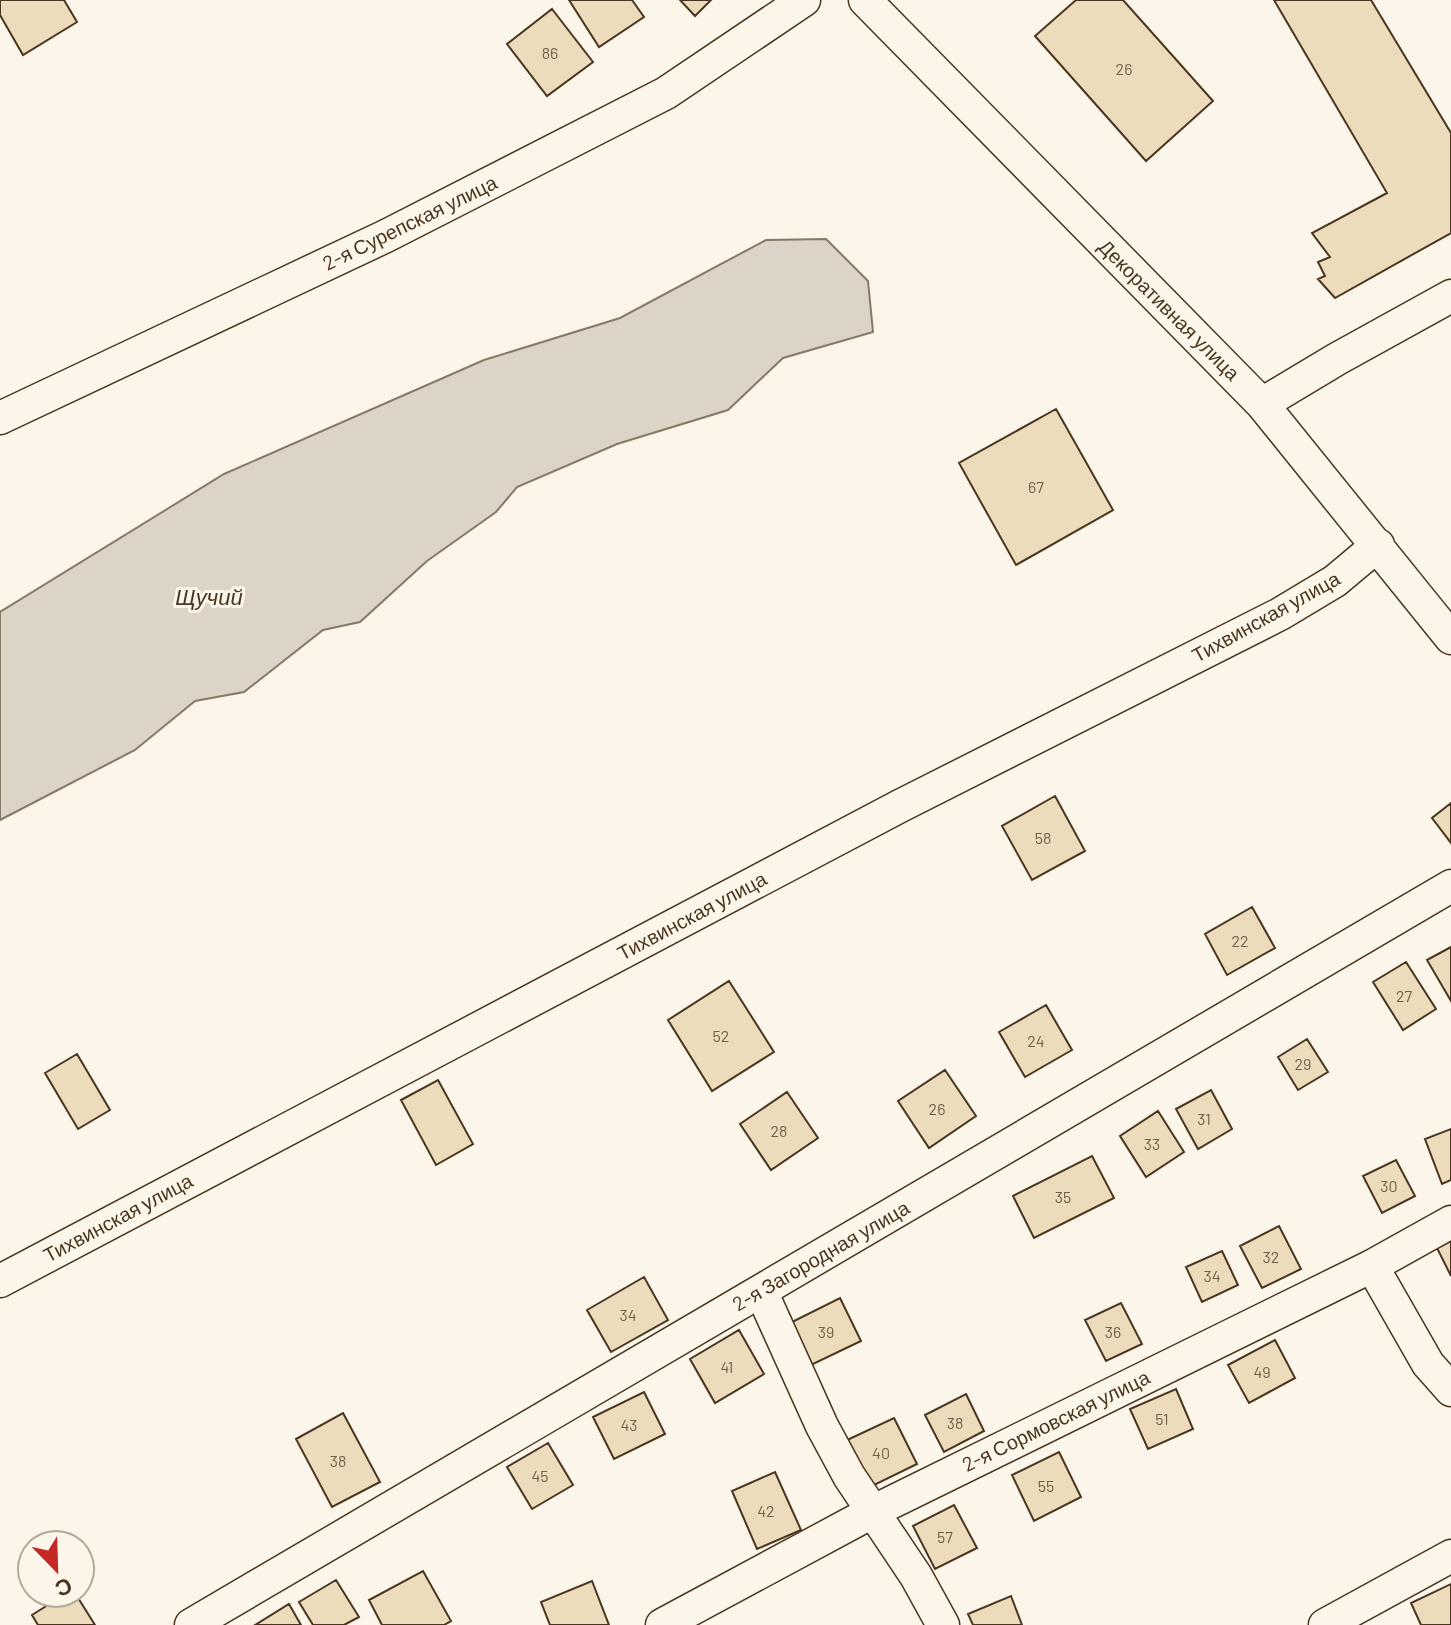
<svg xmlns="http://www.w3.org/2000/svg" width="1451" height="1625" font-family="Barlow,sans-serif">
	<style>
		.water { fill: #dcd4c6; stroke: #887966; stroke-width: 2 }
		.building { fill: #ecdcbc; stroke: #4a3520; stroke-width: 2 }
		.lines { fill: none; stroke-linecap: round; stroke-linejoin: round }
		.minor-casing { stroke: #4a3520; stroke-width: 35 }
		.minor { stroke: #fbf6e9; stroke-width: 32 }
		.labels { text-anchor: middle; stroke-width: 6; stroke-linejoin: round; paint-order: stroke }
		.number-label { font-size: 16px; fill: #725f47 }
		.street-label { font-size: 20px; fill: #4a3520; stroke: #fbf6e9 }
		.water-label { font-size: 22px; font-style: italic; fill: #4a3520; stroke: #fbf6e9 }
	</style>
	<rect width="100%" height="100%" fill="#fbf6e9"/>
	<!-- water -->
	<path class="water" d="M826 239 868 281 873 332 783 358 728 410 617 444 517 487 496 512 427 561 360 622 323 630 244 692 195 701 135 750 0 820V612L224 474 484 360 620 318 766 240Z"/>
	<!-- building -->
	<path class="building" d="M0 0H64L77 22 23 55 0 15Z
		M569 0H632L644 17 599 47Z
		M680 0H711L695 16Z
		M1076 0H1123L1213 101 1146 161 1035 36Z
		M1274 0H1371L1451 133V233L1335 298 1318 279 1325 276 1318 262 1330 257 1312 233 1387 193Z
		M552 9 593 62 547 96 507 44Z
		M1056 409 1113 510 1016 565 959 463Z
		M1055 796 1085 851 1032 880 1002 826Z
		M1451 803V843L1432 818Z
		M1252 907 1275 948 1227 975 1205 934Z
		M1451 947V1001L1427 960Z
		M1406 962 1436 1009 1403 1030 1373 982Z
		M729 981 774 1052 712 1091 668 1020Z
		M1046 1005 1072 1050 1025 1077 999 1032Z
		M1307 1039 1328 1072 1298 1090 1278 1057Z
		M77 1054 110 1110 78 1129 45 1073Z
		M945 1070 976 1116 929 1148 898 1101Z
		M438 1080 473 1144 436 1165 401 1100Z
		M1211 1090 1232 1129 1198 1149 1176 1109Z
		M787 1092 818 1138 771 1170 740 1124Z
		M1158 1111 1184 1152 1146 1177 1120 1136Z
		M1451 1129V1180L1442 1184 1425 1139Z
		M1092 1156 1114 1198 1034 1238 1013 1196Z
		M1396 1160 1415 1196 1382 1213 1363 1176Z
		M1279 1226 1301 1269 1262 1288 1240 1246Z
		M1451 1241V1276L1437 1248Z
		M1222 1251 1238 1285 1202 1302 1186 1267Z
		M644 1277 668 1320 611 1352 587 1310Z
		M840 1298 861 1341 811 1365 790 1323Z
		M1121 1303 1142 1344 1106 1361 1085 1320Z
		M739 1330 764 1374 715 1403 690 1359Z
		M1275 1340 1295 1378 1249 1403 1228 1365Z
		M1176 1389 1193 1429 1148 1449 1130 1409Z
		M644 1392 665 1434 614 1459 593 1417Z
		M966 1394 984 1431 944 1452 925 1415Z
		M343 1413 380 1482 332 1507 296 1439Z
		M894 1418 917 1464 868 1488 845 1441Z
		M548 1443 573 1485 532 1509 507 1467Z
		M1059 1452 1081 1497 1034 1521 1012 1475Z
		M775 1472 801 1530 757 1549 732 1491Z
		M954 1505 977 1548 935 1569 913 1526Z
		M423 1571 451 1621 444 1625H382L369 1600Z
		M336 1580 359 1617 344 1625H313L299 1602Z
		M592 1581 609 1625H550L541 1602Z
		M1451 1584V1625H1421L1411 1603Z
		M67 1593H75L95 1625H38L32 1615Z
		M1011 1596 1022 1625H973L968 1614Z
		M289 1604 301 1625H255Z"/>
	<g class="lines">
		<!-- minor casing -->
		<g class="minor-casing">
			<path id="minor" d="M865 0 1262 404 1451 638
				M1262 404 1337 359 1451 296
				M0 418 386 236 666 93 804 0
				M1372 1266 1428 1364 1451 1390
				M0 1281 900 806 1280 614 1335 581 1378 545
				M761 1291 822 1426 849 1476 916 1576 943 1625
				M191 1625 1451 886
				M662 1625 874 1511 1372 1266 1451 1222
				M1325 1625 1451 1556"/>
		</g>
		<!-- minor -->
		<use href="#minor" class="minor"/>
	</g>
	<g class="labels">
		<!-- number labels -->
		<g class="number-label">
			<text x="550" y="59">86</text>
			<text x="1124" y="75">26</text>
			<text x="1036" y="493">67</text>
			<text x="1043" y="844">58</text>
			<text x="1240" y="947">22</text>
			<text x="1404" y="1002">27</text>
			<text x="721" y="1042">52</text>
			<text x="1036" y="1047">24</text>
			<text x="1303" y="1070">29</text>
			<text x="937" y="1115">26</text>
			<text x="1204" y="1125">31</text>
			<text x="779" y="1137">28</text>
			<text x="1152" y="1150">33</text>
			<text x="1389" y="1192">30</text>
			<text x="1063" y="1203">35</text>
			<text x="1271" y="1263">32</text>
			<text x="1212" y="1282">34</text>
			<text x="628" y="1321">34</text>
			<text x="826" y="1338">39</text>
			<text x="1113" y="1338">36</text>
			<text x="727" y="1373">41</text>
			<text x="1262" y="1378">49</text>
			<text x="1162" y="1425">51</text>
			<text x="955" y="1429">38</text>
			<text x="629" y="1431">43</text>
			<text x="881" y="1459">40</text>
			<text x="338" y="1467">38</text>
			<text x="540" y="1482">45</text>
			<text x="1046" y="1492">55</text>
			<text x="766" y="1517">42</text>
			<text x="945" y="1543">57</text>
		</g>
		<!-- street labels -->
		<g class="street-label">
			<text transform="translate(410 223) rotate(-26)" y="7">2-я Сурепская улица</text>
			<text transform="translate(1169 310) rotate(45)" y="7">Декоративная улица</text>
			<text transform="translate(1266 617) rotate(-29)" y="7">Тихвинская улица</text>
			<text transform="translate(692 916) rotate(-28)" y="7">Тихвинская улица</text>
			<text transform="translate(118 1218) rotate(-28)" y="7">Тихвинская улица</text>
			<text transform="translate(821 1256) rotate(-30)" y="7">2-я Загородная улица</text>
			<text transform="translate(1056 1421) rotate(-26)" y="7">2-я Сормовская улица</text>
		</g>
		<!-- water labels -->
		<g class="water-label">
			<text x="209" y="605">Щучий</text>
		</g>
	</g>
	<!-- north arrow -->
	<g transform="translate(56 1569) rotate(157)"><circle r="38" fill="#fbf6e9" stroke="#b4a999" stroke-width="2"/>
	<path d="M0-6L14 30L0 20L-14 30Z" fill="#c62828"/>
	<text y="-12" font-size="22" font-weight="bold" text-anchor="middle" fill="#4a3520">С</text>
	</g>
</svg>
